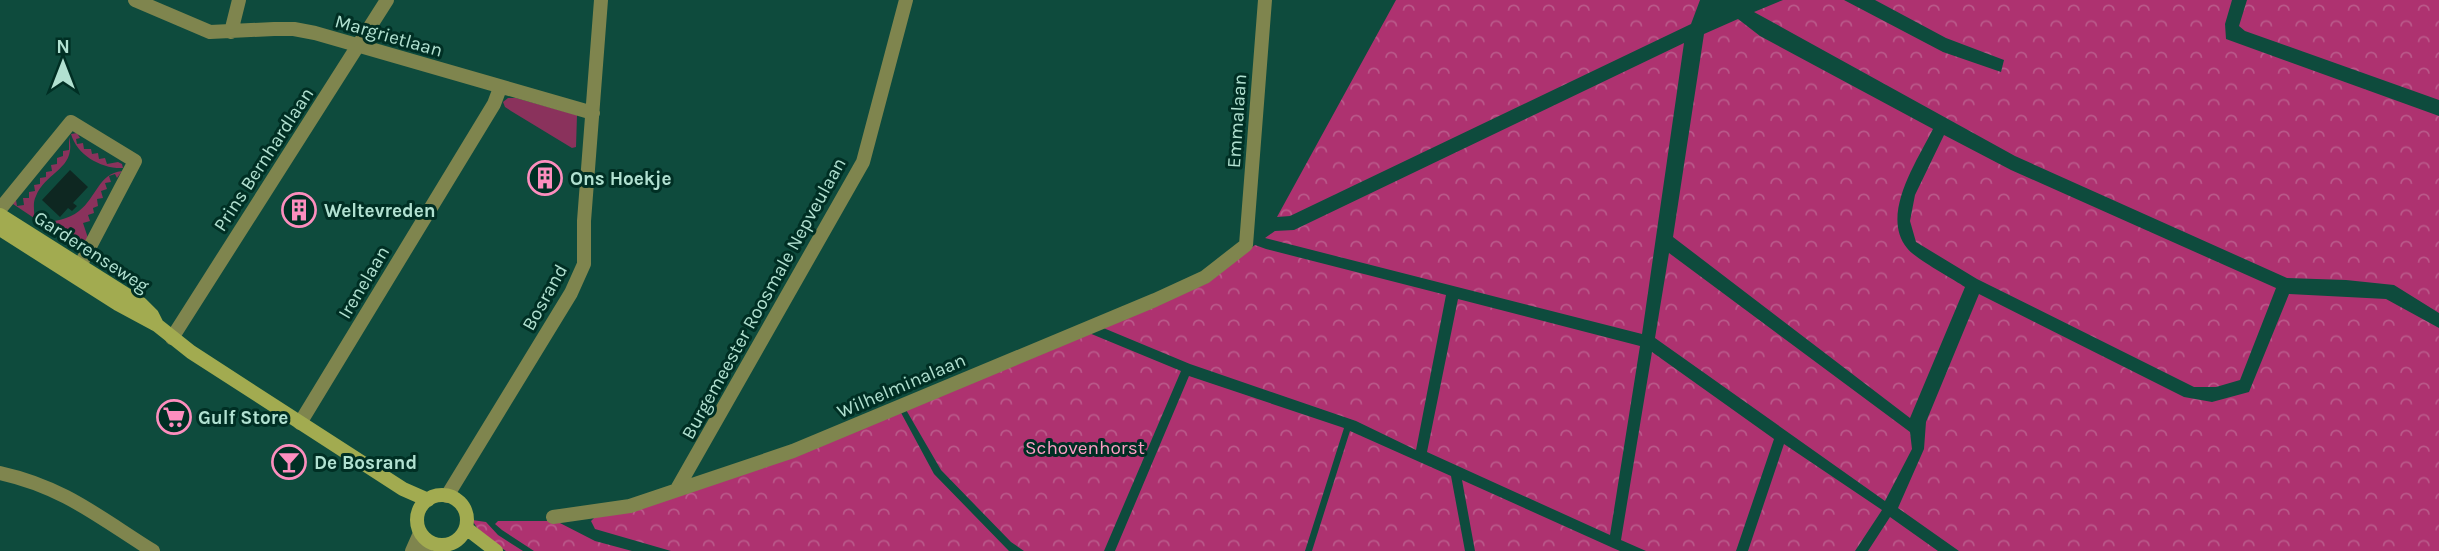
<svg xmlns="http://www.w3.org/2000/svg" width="2439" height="551" font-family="Karla,sans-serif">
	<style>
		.green { fill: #8a325c }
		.forest { fill: url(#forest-crowns) }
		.water { fill: #0e2721 }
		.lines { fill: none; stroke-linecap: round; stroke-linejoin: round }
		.minor { stroke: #7f854e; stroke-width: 14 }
		.secondary { stroke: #a2ab50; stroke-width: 14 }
		.labels { text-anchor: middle; stroke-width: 6; stroke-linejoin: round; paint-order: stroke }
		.street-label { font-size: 19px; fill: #b1e1d1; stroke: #002f24 }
		.poi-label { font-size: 19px; font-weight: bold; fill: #b1e1d1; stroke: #002f24; text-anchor: start }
		.park-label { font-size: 19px; fill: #fb9dc4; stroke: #002f24 }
	</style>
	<defs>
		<pattern id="forest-crowns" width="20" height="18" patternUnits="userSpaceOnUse" patternTransform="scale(1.75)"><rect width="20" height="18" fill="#ae3270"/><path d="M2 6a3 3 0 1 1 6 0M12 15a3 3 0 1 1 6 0" fill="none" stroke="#ba598a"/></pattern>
	</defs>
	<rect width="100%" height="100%" fill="#0e4b3d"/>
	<!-- green -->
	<path class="green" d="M508 98H516L577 115 576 147 572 148 511 111 505 107 503 102Z
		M77 133 80 138 76 139 77 144 83 143 84 149H91L92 154 98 153 99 159 105 158 107 164 118 162 122 164 123 168C101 169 77 155 71 134Z
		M69 137C77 169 46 171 36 196 32 204 35 211 34 218L10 202 16 200 17 206 24 205 23 198H29V192L35 191 34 185 40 184V178L46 177V172L52 171 51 165 57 164V158L63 156V151L69 150Z
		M122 171 117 178 115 174 109 176 111 182 105 183 107 189 101 191 103 198 97 199 98 206 93 208 94 213 88 215 90 221 83 223 89 241 84 249 44 224C55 220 68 220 79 211 97 197 98 174 122 171Z"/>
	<!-- forest -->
	<path class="forest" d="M1396 0H1700L1691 24 1290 216 1277 217Z
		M1783 0H1844L1943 52 2001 72 2004 60 1946 38 1875 0H2232L2225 24 2226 39 2439 116V313L2394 285 2346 280 2287 278 2015 156 1754 12Z
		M2247 0H2439V100L2245 31 2239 26Z
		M1738 19 1760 36 1933 129C1917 161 1880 215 1907 248 1914 258 1953 279 1965 287L1910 418 1673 237 1704 34Z
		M1684 43 1642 334 1265 238 1275 231 1294 230Z
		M1944 135 2011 170 2276 288 2240 380 2216 387H2194L1977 279 1916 242 1910 221 1915 195Z
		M1255 245 1266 249 1446 295 1416 450 1356 421 1190 364 1101 327 1207 283Z
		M1669 253 1910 432 1912 449 1885 501 1655 338Z
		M1979 294 2184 397 2212 402 2249 392 2289 294 2386 299 2439 328V551H1959L1898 508 1924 449 1926 422Z
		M1458 299 1640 346 1610 535 1427 452Z
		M1089 333 1181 371 1104 551H1024L1011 542 941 470 905 408Z
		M1652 352 1774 439 1736 551H1646L1621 540Z
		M1189 376 1344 428 1305 551H1115Z
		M899 409 934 474 1009 551H671L595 529 591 521 596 516Z
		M1350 431 1451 476 1465 551H1312Z
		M1784 444 1882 510 1855 551H1748Z
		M1462 480 1613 548 1620 551H1475Z
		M1890 517 1938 551H1868Z
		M472 520 486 522 498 535 523 551H506L481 534Z
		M498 521H556L595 541 632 551H534L502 530 495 524Z"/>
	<!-- water -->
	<path class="water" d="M70 170 88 187 73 203 77 206 72 211 68 208 60 217 42 200Z"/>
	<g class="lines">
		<!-- minor -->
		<path class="minor" d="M135 0 210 32 274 29H294L315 33 593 113
			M231 32 239 0
			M0 209 71 122 135 161 75 275
			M172 338 387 0
			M300 423 494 104 500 88
			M0 473C64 487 100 518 153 551
			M677 489 863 162 906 0
			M447 496 571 293 584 264V221L601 0
			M553 517 630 506 793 451 1155 300 1205 277 1246 245 1265 0
			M412 551 420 533
			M421 551 431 543"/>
		<!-- secondary -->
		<path class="secondary" d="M0 215 141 304 152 315 157 325 191 352 403 489 428 500
			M0 229 118 304 157 325
			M417 520a25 25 0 1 1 50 0a25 25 0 1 1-50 0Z
			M466 528 496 551"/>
	</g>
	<!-- icons -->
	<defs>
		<g id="building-ring" transform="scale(1.75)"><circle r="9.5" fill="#002f24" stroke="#fd8ebe" stroke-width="1.5"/><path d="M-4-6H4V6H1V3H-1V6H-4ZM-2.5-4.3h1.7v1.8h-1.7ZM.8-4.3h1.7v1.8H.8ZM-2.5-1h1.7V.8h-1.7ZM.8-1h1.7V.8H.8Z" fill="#fd8ebe"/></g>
		<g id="supermarket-ring" transform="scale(1.75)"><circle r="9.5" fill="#002f24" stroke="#fd8ebe" stroke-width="1.5"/><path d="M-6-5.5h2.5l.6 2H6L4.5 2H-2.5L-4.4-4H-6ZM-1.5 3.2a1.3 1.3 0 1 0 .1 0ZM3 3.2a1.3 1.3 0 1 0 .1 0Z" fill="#fd8ebe"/></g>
		<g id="bar-ring" transform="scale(1.75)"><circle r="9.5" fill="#002f24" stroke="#fd8ebe" stroke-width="1.5"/><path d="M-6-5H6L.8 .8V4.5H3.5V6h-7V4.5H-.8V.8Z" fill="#fd8ebe"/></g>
	</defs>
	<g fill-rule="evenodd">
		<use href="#building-ring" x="545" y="178"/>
		<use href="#building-ring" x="299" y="210"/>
		<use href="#supermarket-ring" x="174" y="417"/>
		<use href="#bar-ring" x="289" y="462"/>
	</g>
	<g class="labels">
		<!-- street labels -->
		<g class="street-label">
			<text transform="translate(389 35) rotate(16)" y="7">Margrietlaan</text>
			<text transform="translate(1236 121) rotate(-86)" y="7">Emmalaan</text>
			<text transform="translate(263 159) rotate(-57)" y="7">Prins Bernhardlaan</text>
			<text transform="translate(92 251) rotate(33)" y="7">Garderenseweg</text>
			<text transform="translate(363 282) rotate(-59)" y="7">Irenelaan</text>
			<text transform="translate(544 297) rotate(-61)" y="7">Bosrand</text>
			<text transform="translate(763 298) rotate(-61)" y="7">Burgemeester Roosmale Nepveulaan</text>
			<text transform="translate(901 385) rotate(-23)" y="7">Wilhelminalaan</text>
		</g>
		<!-- poi labels -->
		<g class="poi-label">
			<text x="570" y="185">Ons Hoekje</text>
			<text x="324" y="217">Weltevreden</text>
			<text x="198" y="424">Gulf Store</text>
			<text x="314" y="469">De Bosrand</text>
		</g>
		<!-- park labels -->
		<g class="park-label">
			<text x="1085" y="454">Schovenhorst</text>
		</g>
	</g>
	<!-- north arrow -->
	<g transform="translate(63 63)" stroke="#002f24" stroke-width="5" paint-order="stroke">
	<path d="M0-5L12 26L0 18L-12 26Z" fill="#b1e1d1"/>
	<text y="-10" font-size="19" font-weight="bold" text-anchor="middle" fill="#b1e1d1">N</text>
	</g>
</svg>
